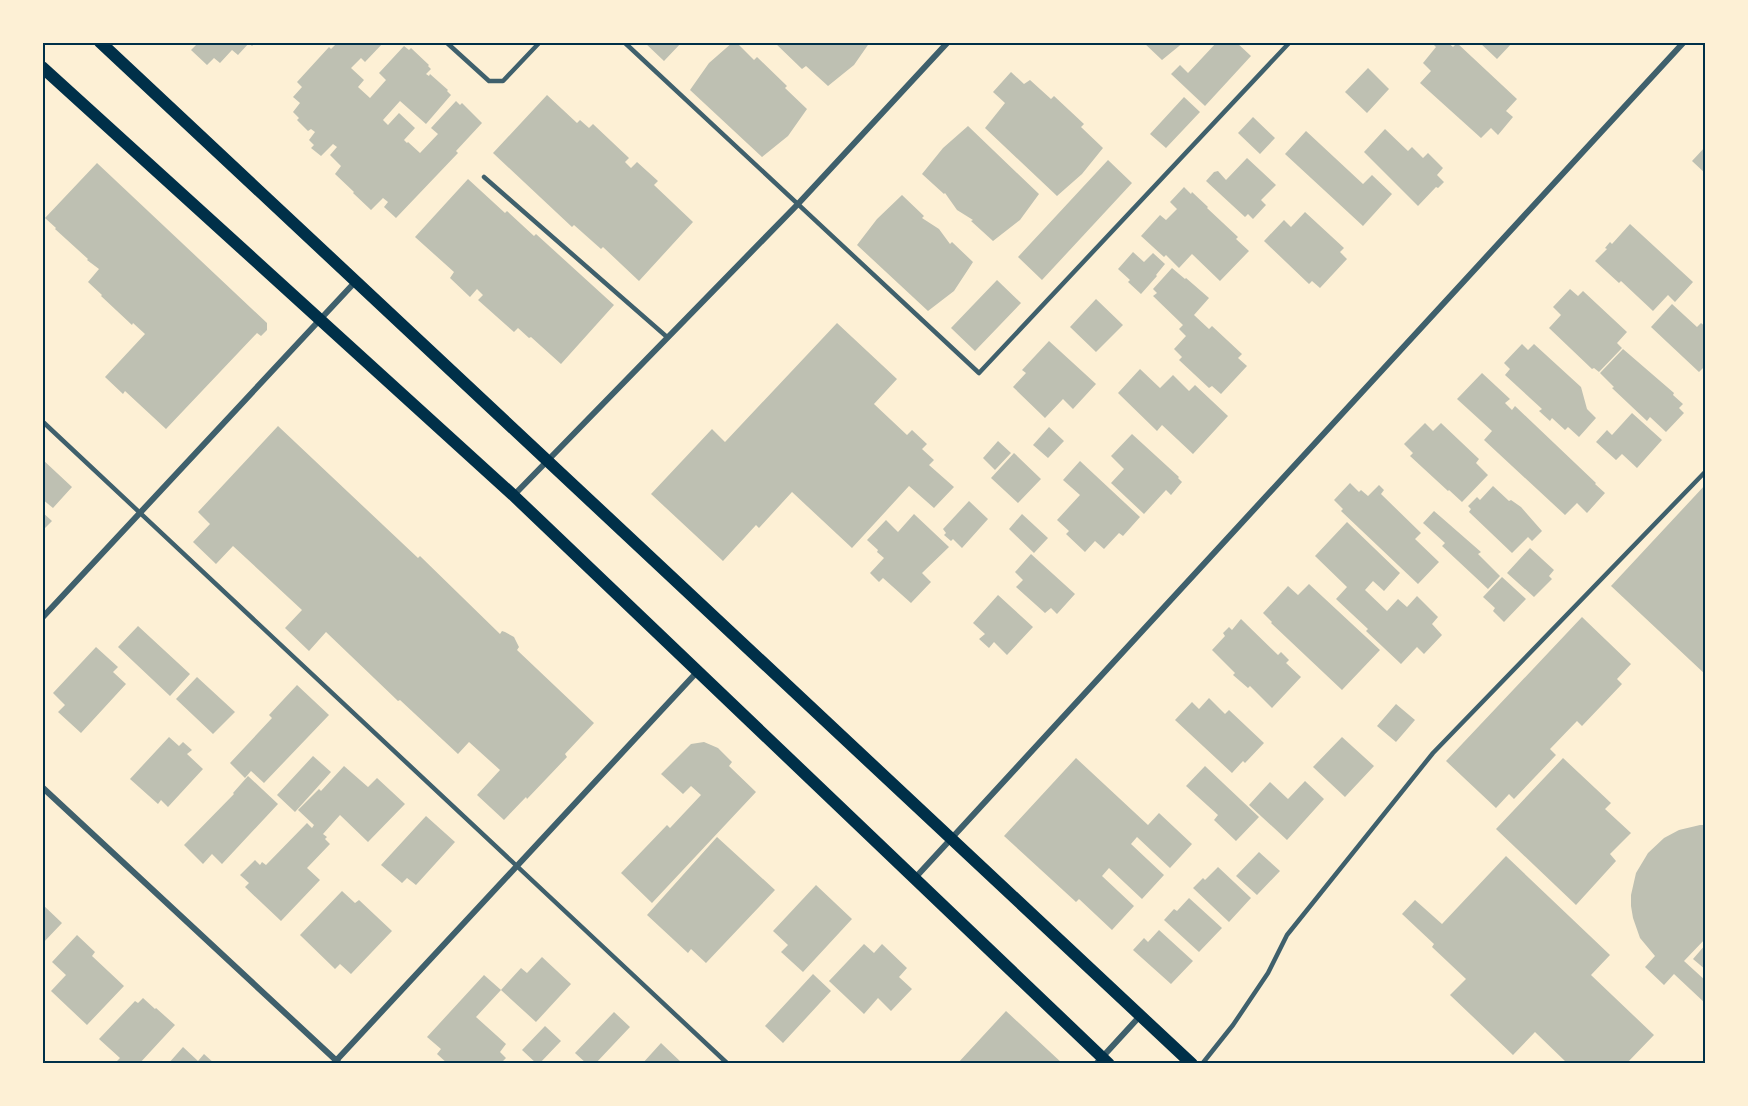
<svg xmlns="http://www.w3.org/2000/svg" width="1748" height="1106" font-family="Figtree,sans-serif">
	<style>
		.building { fill: #bec0b2 }
		.lines { fill: none; stroke-linecap: round; stroke-linejoin: round }
		.service { stroke: #3f606c; stroke-width: 4.5 }
		.minor { stroke: #3f606c; stroke-width: 6 }
		.secondary { stroke: #003049; stroke-width: 12 }
		.neatline { fill: none; stroke: #003049; stroke-width: 2 }
	</style>
	<rect width="100%" height="100%" fill="#fdf0d5"/>
	<!-- building -->
	<path class="building" d="M195 42H256L252 46 249 43 238 55 232 50 220 63 214 58 207 65 191 50 197 44Z
		M338 42H384L365 62 361 58 351 68 364 80 358 87 370 98 386 80 379 73 404 46 409 50 411 48 429 65 428 66 431 69 426 74 429 76 430 74 448 90 447 91 451 95 426 124 400 101 383 120 388 125 399 113 415 128 404 140 407 143 408 142 420 153 438 134 431 128 456 101 460 105 462 103 482 123 456 151 458 153 396 218 384 207 388 202 383 198 371 210 353 193 354 192 335 174 341 166 330 155 337 147 333 144 321 156 311 148 314 145 309 140 315 132 311 129 308 131 297 120 299 118 293 112 300 103 293 97 302 87 297 82 329 47 331 49Z
		M644 42H682L664 61Z
		M733 42H736L754 60 757 57 787 86 785 88 807 109 788 136 762 157 690 90 709 63Z
		M774 42H870L854 65 828 86 806 66 802 69Z
		M1143 42H1184L1162 60Z
		M1217 42H1236L1251 56 1205 106 1171 74 1180 65 1188 73Z
		M1431 42H1447L1453 47 1457 43 1517 99 1506 111 1513 117 1498 135 1491 128 1481 138 1420 83 1431 71 1423 63 1436 47Z
		M1479 42H1513L1497 59Z
		M1368 68 1389 89 1367 113 1345 92Z
		M1011 72 1024 84 1030 80 1051 99 1054 96 1084 124 1081 127 1103 148 1082 174 1057 196 985 128 1005 103 993 92Z
		M547 95 577 123 580 120 589 128 593 124 629 158 625 162 631 168 637 162 658 181 654 185 693 222 639 281 603 247 601 249 574 225 572 227 493 153Z
		M1184 97 1200 112 1166 148 1150 134Z
		M1253 117 1275 138 1260 154 1238 133Z
		M968 126 1039 194 1020 220 993 241 971 221 973 220 957 210 945 193 944 194 922 174 943 148Z
		M1385 129 1408 151 1412 147 1423 158 1428 153 1443 168 1437 175 1444 182 1438 188 1436 187 1418 206 1364 152Z
		M1306 131 1363 184 1372 175 1392 194 1363 226 1285 154Z
		M1706 146V174L1692 161Z
		M1247 158 1276 185 1261 200 1266 205 1253 219 1248 214 1245 217 1206 181 1214 172 1218 171 1226 180Z
		M1108 160 1132 183 1042 280 1018 257Z
		M97 163 267 323V330L261 336 257 333 166 429 125 391 123 394 105 377 145 334 133 323 132 325 101 296 102 295 88 282 99 269 87 260 88 259 55 229 56 228 45 218Z
		M468 179 505 213 507 211 534 236 536 234 614 305 561 364 531 337 529 338 518 328 514 332 478 300 483 295 477 289 470 297 450 278 454 272 415 237Z
		M1184 187 1191 194 1192 192 1208 207 1207 208 1238 237 1236 239 1249 251 1220 281 1192 254 1179 268 1166 255 1164 257 1141 236 1160 215 1166 220 1177 209 1170 202Z
		M902 195 924 216 922 218 939 229 950 244 952 242 973 262 954 291 928 311 857 245 877 219Z
		M1305 212 1344 248 1340 252 1347 259 1320 288 1312 281 1309 284 1264 241 1284 220 1291 227Z
		M1630 224 1693 282 1675 302 1668 295 1653 311 1621 281 1619 283 1595 261 1607 249 1605 248 1610 242 1612 244Z
		M1133 252 1144 262 1153 253 1165 264 1156 275 1157 276 1141 294 1128 282 1130 280 1118 269Z
		M1172 268 1185 279 1186 278 1209 298 1194 315 1209 329 1212 326 1242 354 1238 358 1247 366 1221 394 1212 386 1209 388 1179 360 1182 357 1174 349 1186 336 1179 329 1183 325 1153 296 1157 293 1153 289Z
		M997 280 1021 303 975 351 951 328Z
		M1570 289 1578 296 1583 291 1627 332 1617 343 1622 348 1599 372 1594 368 1592 369 1549 328 1561 315 1553 307Z
		M1096 299 1123 325 1096 352 1070 327Z
		M1672 304 1697 327 1701 323 1706 327V331L1704 333 1706 335V365L1699 372 1651 327Z
		M837 323 897 379 874 404 907 435 912 430 927 444 922 449 934 460 929 465 954 487 934 508 909 486 852 548 792 492 759 528 756 525 723 561 651 494 712 429 725 442Z
		M1049 341 1096 384 1073 409 1063 399 1045 418 1013 387 1026 373 1022 370Z
		M1522 344 1528 350 1534 344 1581 387 1587 409 1596 418 1579 437 1568 427 1565 430 1552 418 1550 421 1539 411 1542 409 1505 375 1510 369 1504 363Z
		M1623 349 1674 393 1673 395 1683 404 1679 408 1684 413 1666 432 1650 417 1647 421 1612 388 1614 387 1600 373Z
		M1140 369 1160 388 1173 375 1189 391 1195 385 1228 416 1193 454 1162 425 1157 431 1118 393Z
		M1482 373 1510 399 1505 403 1512 410 1515 406 1596 483 1595 484 1605 493 1587 513 1577 503 1565 515 1484 440 1492 431 1457 399Z
		M1632 413 1662 440 1637 468 1622 454 1616 460 1596 442 1607 430 1612 435Z
		M1425 423 1433 431 1441 423 1479 459 1476 463 1488 475 1462 502 1449 490 1448 491 1410 456 1413 453 1404 444Z
		M278 426 418 558 420 556 500 634 502 631 505 632 514 637 519 647 517 650 594 723 565 754 567 757 527 799 526 797 504 820 477 795 500 770 469 742 458 754 400 700 398 701 326 632 309 651 285 628 302 610 233 546 216 564 193 542 210 524 198 512Z
		M1049 427 1064 441 1048 458 1033 445Z
		M1132 434 1179 477 1178 478 1182 482 1171 495 1166 490 1144 514 1111 483 1124 469 1111 456Z
		M998 441 1011 453 995 470 983 458Z
		M1014 453 1041 479 1018 503 991 478Z
		M42 459 72 487 53 508 42 499Z
		M1080 461 1140 517 1123 536 1119 533 1104 549 1095 541 1085 552 1066 534 1069 531 1057 520 1080 495 1063 480Z
		M1350 483 1359 492 1361 490 1368 496 1379 485 1384 490 1381 494 1421 533 1415 539 1439 562 1418 584 1341 511 1343 509 1334 500Z
		M1706 484V675L1611 586Z
		M1493 486 1509 501 1511 500 1521 507 1542 531 1532 541 1528 537 1512 553 1469 512 1471 509 1468 506 1477 497 1480 500Z
		M969 501 988 519 962 548 953 539 951 541 944 535 946 533 943 529Z
		M1434 511 1481 552 1478 554 1500 576 1488 589 1442 546 1445 543 1423 523Z
		M42 512 52 521 42 531Z
		M914 514 949 547 922 573 931 582 911 603 883 578 879 582 870 573 884 558 877 552 878 550 867 540 886 520 898 532Z
		M1022 514 1048 538 1034 553 1009 529Z
		M1347 522 1400 573 1384 591 1373 581 1365 590 1387 611 1398 599 1407 607 1417 596 1438 617 1432 624 1442 635 1424 654 1417 647 1401 664 1366 631 1368 629 1336 599 1347 587 1315 556Z
		M1530 548 1554 570 1549 576 1552 579 1534 597 1507 573Z
		M1031 554 1075 594 1057 614 1051 608 1045 613 1016 587 1023 580 1015 572Z
		M1502 577 1526 599 1504 622 1493 611 1495 608 1483 597Z
		M1309 584 1380 650 1342 690 1271 623 1272 622 1263 613 1288 586 1298 595Z
		M998 595 1033 627 1007 655 994 642 989 648 979 639 985 634 973 623Z
		M1582 617 1631 664 1617 679 1622 684 1582 726 1577 721 1550 749 1556 755 1514 799 1509 794 1496 808 1446 761Z
		M1241 619 1278 655 1281 652 1289 660 1286 663 1301 677 1272 708 1250 686 1248 688 1233 675 1235 673 1212 650 1225 636 1223 633 1229 627 1232 630Z
		M138 626 190 674 170 696 118 647Z
		M96 647 118 667 113 672 126 684 81 733 58 712 65 705 53 693Z
		M197 677 235 712 213 734 176 699Z
		M297 685 329 715 264 783 251 771 245 778 230 763 272 718 269 715Z
		M1209 698 1225 714 1229 710 1264 743 1245 763 1243 761 1232 773 1175 720 1192 702 1199 709Z
		M1396 704 1415 720 1396 742 1377 726Z
		M169 737 179 746 183 742 192 750 187 754 203 769 168 807 161 800 158 804 130 779Z
		M1342 737 1374 766 1345 797 1313 767Z
		M704 742 718 748 732 762 729 766 756 792 652 903 621 873 667 825 670 828 701 795 691 786 683 794 661 774 691 744Z
		M313 756 331 772 295 812 277 795Z
		M1076 758 1148 825 1159 813 1192 844 1170 868 1137 837 1131 844 1164 875 1142 899 1109 868 1102 876 1134 906 1112 930 1079 899 1076 902 1004 836Z
		M1563 758 1611 803 1605 809 1631 833 1610 854 1616 861 1576 905 1496 829Z
		M344 766 368 787 377 778 405 804 368 842 340 815 323 834 327 837 325 839 330 844 307 868 320 880 281 921 245 887 249 883 240 875 255 860 260 865 262 862 266 865 307 823 312 828 314 825 298 810 319 789 321 791Z
		M1205 766 1259 817 1236 841 1214 820 1218 815 1186 786Z
		M248 776 278 804 222 864 212 854 203 864 184 845 234 794 233 793Z
		M1305 781 1324 799 1287 840 1249 805 1270 782 1288 799Z
		M426 816 455 842 416 885 407 878 402 883 381 865Z
		M1700 825H1706V938L1684 961 1706 981V1004L1674 974 1664 985 1645 967 1655 956 1640 938 1633 918 1631 906V895L1636 873 1648 853 1664 838 1679 830Z
		M717 837 775 890 706 963 691 949 688 953 647 915Z
		M1259 852 1280 871 1257 895 1236 876Z
		M1506 856 1610 955 1591 975 1654 1035 1626 1064H1568L1535 1032 1513 1055 1450 995 1466 979 1432 947 1434 944 1402 914 1415 900 1442 924Z
		M1218 867 1251 898 1229 922 1193 888 1203 878 1205 880Z
		M816 885 852 919 803 972 781 952 788 945 773 931Z
		M342 891 355 903 359 900 392 931 351 974 340 964 335 969 300 935Z
		M1189 898 1222 928 1199 952 1164 920 1174 909 1177 911Z
		M42 904 62 923 42 944Z
		M1159 930 1193 961 1171 984 1133 950 1144 938 1148 942Z
		M77 935 95 952 92 956 124 986 87 1025 51 991 66 975 52 962Z
		M864 944 874 953 882 944 907 968 899 977 912 989 891 1011 878 998 864 1014 829 981Z
		M1706 944V970L1693 959Z
		M542 957 571 984 536 1022 501 990 521 968 527 973Z
		M813 974 831 991 783 1043 765 1026Z
		M484 975 501 990 476 1017 506 1044 500 1052 506 1058 500 1064H448L437 1054 441 1049 427 1037Z
		M143 998 155 1009 156 1008 175 1025 139 1064H114L120 1058 99 1039 135 1001 138 1003Z
		M1006 1011 1063 1064H957Z
		M614 1012 630 1027 595 1064H587L575 1053Z
		M545 1026 561 1041 539 1064H537L522 1050Z
		M661 1043 683 1064H642Z
		M183 1047 198 1061 204 1054 215 1064H168Z"/>
	<g class="lines">
		<!-- service -->
		<path class="service" d="M446 42 489 81H503L540 42
			M624 42 979 373 1290 42
			M484 177 667 337
			M42 421 728 1064
			M1202 1064 1233 1025 1268 973 1287 935 1433 753 1706 471"/>
		<!-- minor -->
		<path class="minor" d="M514 495 797 205 948 42
			M42 618 356 281
			M42 787 340 1064
			M915 878 1684 42
			M333 1064 697 672
			M1096 1064 1140 1016"/>
		<!-- secondary -->
		<path class="secondary" d="M100 42 1192 1064
			M42 67 513 495 1109 1064"/>
	</g>
	<!-- border -->
	<rect width="1748" height="1106" fill="none" stroke="#fdf0d5" stroke-width="87"/>
	<rect x="44" y="44" width="1660" height="1018" class="neatline"/>
</svg>
